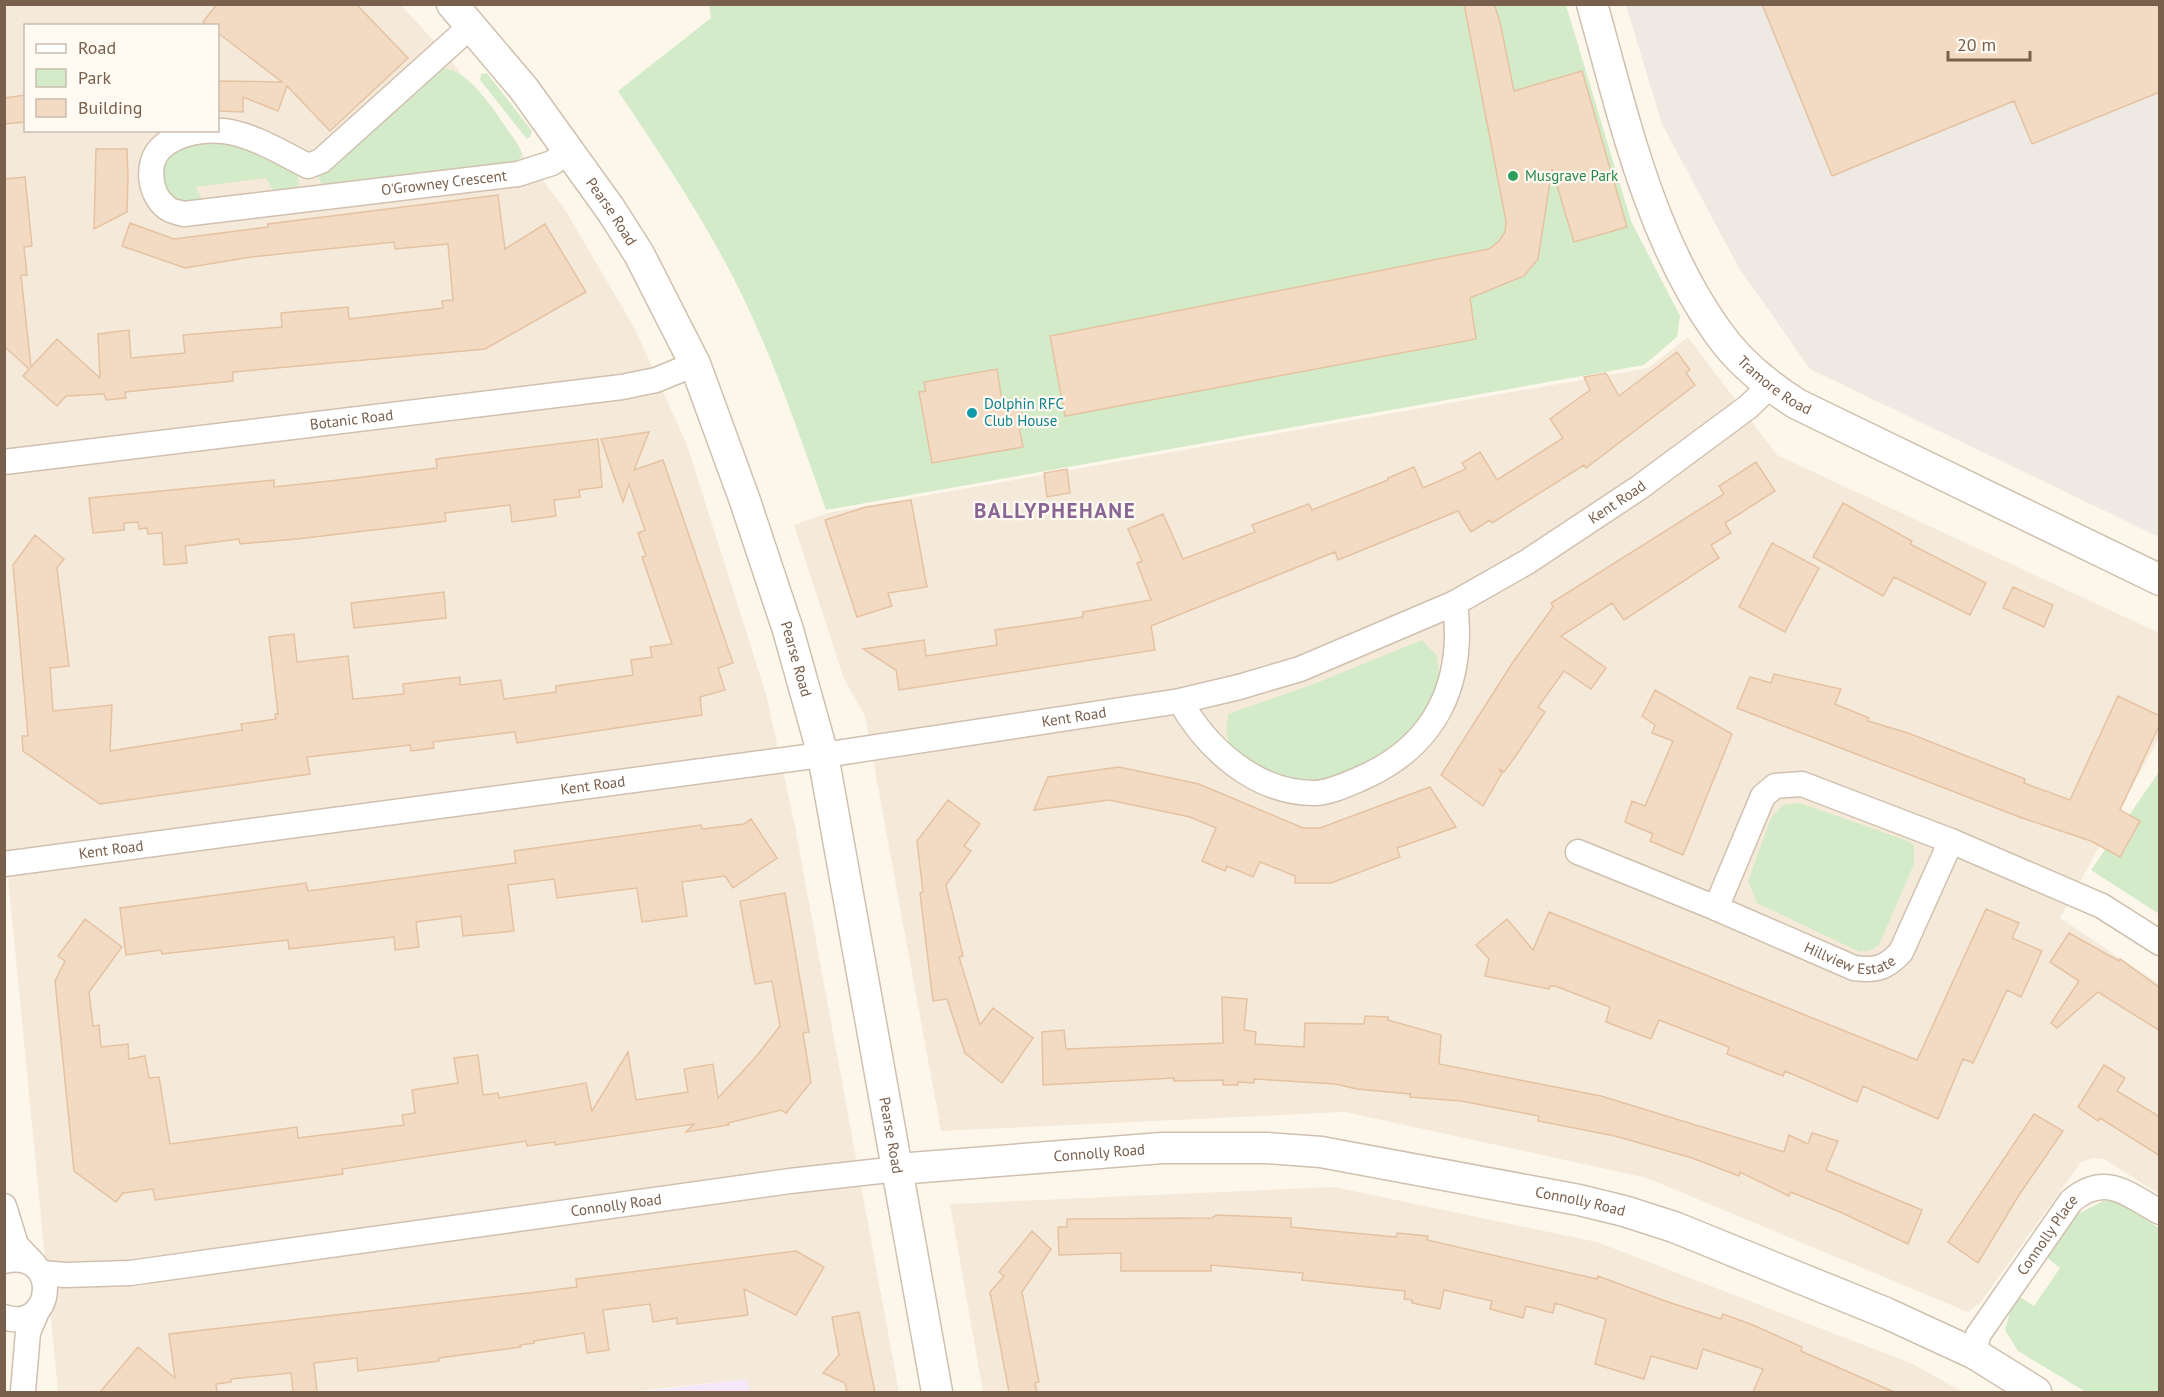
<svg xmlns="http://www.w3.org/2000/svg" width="2164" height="1397" font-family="'PT Sans',sans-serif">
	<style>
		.residential { fill: #f5ead9; fill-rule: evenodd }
		.industrial { fill: #eeeae3 }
		.education { fill: #f4e7fa }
		.green { fill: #d3ebc8 }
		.building { fill: #f3dac2; stroke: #e5c2a2; stroke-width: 1.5 }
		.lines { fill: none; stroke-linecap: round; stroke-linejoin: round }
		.minor-casing { stroke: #d0c0af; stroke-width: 27 }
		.tertiary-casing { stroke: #d0c0af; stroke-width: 33 }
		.minor { stroke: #fff; stroke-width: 24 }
		.tertiary { stroke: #fff; stroke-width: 30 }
		.leisure-dot { fill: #2e9e5b; stroke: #fffbf2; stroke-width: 2 }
		.culture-dot { fill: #0f9aa8; stroke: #fffbf2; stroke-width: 2 }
		.labels { text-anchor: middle; stroke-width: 4.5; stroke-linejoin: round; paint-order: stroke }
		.leisure-label { font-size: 15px; fill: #27864d; stroke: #fffbf2; text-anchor: start }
		.street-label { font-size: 15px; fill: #79604d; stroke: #fffbf2 }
		.culture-label { font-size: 15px; fill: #0d838f; stroke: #fffbf2; text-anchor: start }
		.district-label { font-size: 21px; font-weight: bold; letter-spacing: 1.5px; fill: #896594; stroke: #fffbf2 }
	</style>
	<rect width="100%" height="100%" fill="#fdf7eb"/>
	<!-- residential -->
	<path class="residential" d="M4 5H401L445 53 564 208 635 329 687 445 766 694 795 826 899 1392H750L747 1379 628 1392H58L4 837ZM26 26H218V130H26Z
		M1688 337 1777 455 2159 633V738L2060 918 2159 984V1194L2104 1159 2093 1158 2081 1162 1980 1303 1968 1312 1647 1178 1345 1112 941 1131 865 716 844 679 794 525 827 513 1648 368Z
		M1334 1187 1597 1242 1913 1364 1963 1392H983L950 1204Z"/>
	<!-- industrial -->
	<path class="industrial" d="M1626 5H2159V537L1810 369 1739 268 1662 124Z"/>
	<!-- education -->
	<path class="education" d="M747 1379 750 1392H638Z"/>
	<!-- green -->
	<path class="green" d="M709 5H1566L1631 221 1680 316 1677 337 1644 365 826 510C798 431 771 351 733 277 700 213 659 152 618 91L711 18Z
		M442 68C473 70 498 118 517 143L522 153 518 166 323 187 318 176 323 171Z
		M487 73 532 131 530 137 527 139 523 134 480 80 481 74Z
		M205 136 248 146 297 174 299 184 295 190 276 195 266 178 196 187 204 203 181 204 167 194 161 171 169 150Z
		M1422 640 1437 656 1440 682 1423 720 1394 747 1354 769 1321 779 1306 780 1269 773 1231 749 1226 732 1228 714 1314 684Z
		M2159 772V914L2091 870Z
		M1800 803 1908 841 1914 846V864L1879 945 1871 950 1860 952 1757 903 1748 881 1771 818 1783 805Z
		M2103 1201H2118L2159 1228V1392H2086L2018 1351 2005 1330 2010 1312 2020 1297 2034 1306 2060 1268 2046 1257 2074 1216Z"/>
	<!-- building -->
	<path class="building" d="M217 4H356L408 58 330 131 287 86 278 111 243 97V112L218 111V81L282 82 218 33V26H208L203 22Z
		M1464 4H1494L1500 22 1514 91 1582 71 1627 227 1574 242 1552 169 1538 259 1524 276 1470 298 1476 339 1065 416 1050 336 1489 249 1499 241 1505 232 1506 221Z
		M1762 4H2160V92L2032 144 2014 101 1832 176Z
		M26 95V122L4 124V98Z
		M96 149H127L128 177 127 212 94 229Z
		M25 177 32 246 24 247 27 275H21L31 367 57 339 100 378 98 334 129 330 131 358 185 353 183 335 282 327 281 313 348 307 349 319 443 308 442 301 453 300 448 244 395 249 394 242 251 257 185 268 122 246 130 223 174 239 268 227V224L498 195 505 249 545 224 586 292 485 349 233 372V381L125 392 126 398 106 400 104 394 66 396 57 406 23 376 29 369 4 346V179Z
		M1677 352 1690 370 1686 373 1695 385 1586 468 1584 465 1492 523 1490 520 1471 532 1458 511 1338 560 1335 552 1151 626 1155 650 899 690 896 670 863 649 924 640 926 656 997 645 995 630 1083 617V612L1151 600 1137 563 1142 561 1128 529 1163 514 1183 559 1255 532 1252 525 1309 504 1312 510 1388 480V478L1414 467 1423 488 1466 469 1462 463 1480 452 1497 480 1563 438 1550 419 1590 390 1584 377 1606 373 1619 396Z
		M997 369 1002 401 1019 398 1024 426 1019 427 1023 447 932 463 919 392 926 391 924 382Z
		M649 432 634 470 663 460 733 663 718 668 725 690 700 697 702 715 517 743 515 732 433 742 434 748 411 751 410 745 307 757 310 774 100 804 23 751 22 736H28L13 565 35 535 64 559 57 568 69 666 50 668 53 711 112 705 110 751 242 730 241 724 276 719 275 714H278L269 637 294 634 297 662 348 656 353 699 404 694 403 684 460 677V685L501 680 504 699 556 692V686L633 675 631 660 652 657 650 647 672 644 642 557 646 556 638 533 645 530 629 484 623 502 601 439Z
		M598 439 602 487 579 490 580 497 554 500 556 516 512 522 510 505 445 513 446 521 424 524 297 539 240 544 239 539 185 546 187 563 164 565 162 533 148 534 147 528 139 529 138 522 124 523V530L93 533 89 498 274 480V487L330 481 437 468 436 459Z
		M1756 462 1775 491 1725 523 1731 533 1711 545 1719 558 1624 620 1612 603 1561 636 1606 668 1591 689 1564 671 1538 707 1545 712 1517 754 1504 772 1499 769 1502 773 1483 806 1441 775 1513 662 1553 607 1551 603 1724 494 1719 486Z
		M1067 469 1070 493 1047 497 1044 473Z
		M911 500 927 587 888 593 892 606 857 617 825 520 866 507Z
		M1843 503 1912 541 1910 544 1986 583 1970 615 1894 577 1883 596 1813 557Z
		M1772 543 1819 568 1785 632 1739 607Z
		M2013 587 2053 605 2044 627 2003 608Z
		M444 592 446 618 354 628 351 603Z
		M1774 674 1841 689 1835 704 1869 718 1868 721 1908 733 2025 779 2024 783 2070 800 2118 696 2160 716V724L2120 810 2140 821 2120 857 2091 841 2022 818 1737 708 1750 677 1771 683Z
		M1655 690 1732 734 1683 855 1650 841 1653 834 1625 822 1632 801 1645 806 1673 741 1652 733 1655 725 1642 716Z
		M1119 767 1199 784 1303 828H1320L1430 787 1456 827 1397 848 1400 857 1331 883H1295V876L1260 862 1253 877 1227 866 1225 871 1202 861 1216 828 1190 817 1109 800 1034 810 1048 777Z
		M948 800 980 824 964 846 971 851 946 885 963 956 959 957 980 1025 993 1008 1033 1038 1002 1083 965 1053 947 999 933 1001 920 893 923 892 917 841Z
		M751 819 777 858 733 888 725 876 682 882 687 916 642 922 637 888 557 898 554 879 508 885 514 931 463 936 461 916 416 922 419 947 395 950 394 937 289 949 288 940 162 954 161 950 126 955 120 908 306 883 308 891 516 863 514 851 701 825 702 829 744 824Z
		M785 893 809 1032 803 1033 811 1082 786 1113 781 1110 728 1123 729 1125 686 1132 694 1124 555 1145V1142L527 1146 526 1141 342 1169 343 1174 155 1200 153 1189 123 1193 116 1202 74 1171 55 981 65 961 58 956 85 919 122 947 89 992 93 1026 99 1025 101 1047 128 1044 129 1059 145 1056 149 1078 159 1077 170 1144 297 1127 298 1138 404 1125 402 1115 415 1113 412 1090 458 1083 454 1058 478 1055 483 1095 498 1093 499 1098 586 1083 592 1111 628 1052 636 1100 688 1092 684 1069 713 1064 718 1098 755 1058 780 1026 772 981 755 984 740 901Z
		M1986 909 2019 923 2012 938 2042 951 2021 997 2007 990 1973 1063 1963 1059 1938 1119 1863 1086 1857 1102 1785 1071 1783 1076 1727 1054 1729 1047 1659 1020 1651 1039 1606 1022 1610 1007 1555 986H1550L1549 989 1485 976 1489 959 1476 945 1507 919 1533 950 1549 912 1917 1060Z
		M2069 933 2119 961 2120 959 2160 988V1031L2098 992 2057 1028 2051 1023 2079 981 2050 962Z
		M1222 997 1247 999 1244 1030 1256 1032 1255 1044 1304 1047 1305 1023 1364 1024 1365 1016 1388 1017V1020L1441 1035 1439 1064 1601 1096 1784 1152 1789 1135 1808 1144 1812 1133 1838 1141 1826 1170 1922 1210 1908 1244 1840 1212 1791 1192 1789 1196 1740 1172 1739 1176 1692 1158 1615 1136 1538 1121 1539 1116 1461 1101 1410 1097V1094L1357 1089 1335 1084 1254 1079V1083L1238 1082V1085H1223V1080L1174 1081V1078L1043 1085 1042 1032 1064 1030 1066 1049 1223 1043Z
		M2104 1065 2125 1078 2117 1091 2160 1117V1156L2100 1118 2098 1121 2078 1107Z
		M2034 1114 2063 1131 2019 1195 1978 1263 1948 1242Z
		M1216 1215 1291 1218V1227L1321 1230 1396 1237 1397 1233 1428 1236 1427 1240 1597 1279 1598 1276 1668 1302 1721 1319 1723 1314 1753 1325 1802 1347 1801 1351 1894 1392H1753L1763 1369 1703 1349 1697 1369 1651 1356 1644 1379 1595 1364 1606 1319 1555 1303 1553 1313 1526 1306 1523 1318 1490 1309 1492 1301 1444 1290 1440 1309 1412 1303V1300L1404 1299 1405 1291 1302 1280 1303 1273 1211 1265V1271H1121V1253L1059 1255 1058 1227H1067V1219L1212 1218Z
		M1032 1231 1051 1249 1022 1292 1039 1382 1035 1383 1037 1392H1009L990 1292 1004 1276 999 1272Z
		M796 1251 824 1267 796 1315 744 1289 748 1315 677 1324V1318L653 1322 650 1304 603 1310 609 1350 587 1353 584 1333 534 1341V1343L520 1345 521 1347 439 1358V1361L358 1371 357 1358 314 1363 317 1392H293L291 1373 231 1379V1382L216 1384 217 1392H100L138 1347 175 1378 169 1334 537 1292 577 1287 576 1279Z
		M859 1312 866 1348 875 1392H847L845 1383 823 1373 839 1355 832 1317Z"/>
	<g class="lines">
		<!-- minor casing -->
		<g class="minor-casing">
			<g id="minor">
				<path id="s1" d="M472 25 321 161 308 166C282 153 252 134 223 131 203 129 177 133 162 147 145 162 149 195 167 208 172 212 178 212 184 214L518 174 552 163 569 151"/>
				<path id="s2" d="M4 462 622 387 656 380 695 364"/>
				<path d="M1180 701C1207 749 1256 793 1314 793 1329 793 1348 784 1362 778 1437 745 1465 682 1455 603"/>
				<path id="s3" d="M1578 852 1716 908 1854 968C1876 971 1886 968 1901 952L1951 841"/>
				<path id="s4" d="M4 864 844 752 1180 701 1239 687 1300 669 1455 603 1527 562 1640 487 1748 407 1770 386"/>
				<path d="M1716 908 1763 796 1775 786 1802 784 1951 841 2102 906 2160 943"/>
				<path d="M4 1206 16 1245 34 1264"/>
				<path d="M4 1261C62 1248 55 1334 4 1317"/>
				<path id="s5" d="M41 1273 65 1275 130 1273 790 1181 898 1169"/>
				<path id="s6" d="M1975 1354 1978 1335 2071 1201C2105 1172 2127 1194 2160 1212"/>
				<path d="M23 1391 28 1332 38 1309"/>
			</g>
		</g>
		<!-- tertiary casing -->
		<g class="tertiary-casing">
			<g id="tertiary">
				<path id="s7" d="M452 4 524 89 611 210 639 254 695 364 744 498 788 630 823 755 937 1392"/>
				<path id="s8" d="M1592 4C1623 114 1649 236 1717 331 1737 360 1767 385 1797 404L2160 580"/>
				<path id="s9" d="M898 1169 1162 1148H1267L1321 1152 1579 1200 1624 1211 1674 1227 1886 1313 1975 1354 2036 1392"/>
			</g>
		</g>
		<!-- minor -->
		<use href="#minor" class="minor"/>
		<!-- tertiary -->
		<use href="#tertiary" class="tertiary"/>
	</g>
	<!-- markers -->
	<circle class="leisure-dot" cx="1513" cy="176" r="6"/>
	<circle class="culture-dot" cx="972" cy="413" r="6"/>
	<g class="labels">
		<!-- leisure labels -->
		<g class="leisure-label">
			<text x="1525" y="181">Musgrave Park</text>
		</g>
		<!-- street labels -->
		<g class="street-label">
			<text dy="5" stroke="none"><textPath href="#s1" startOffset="723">O'Growney Crescent</textPath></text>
			<text dy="5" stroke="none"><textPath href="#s7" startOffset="262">Pearse Road</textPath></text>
			<text dy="5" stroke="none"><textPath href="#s8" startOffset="432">Tramore Road</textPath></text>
			<text dy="5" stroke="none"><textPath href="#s2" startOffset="350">Botanic Road</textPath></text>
			<text dy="5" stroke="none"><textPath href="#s4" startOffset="1671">Kent Road</textPath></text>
			<text dy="5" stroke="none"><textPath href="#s7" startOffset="748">Pearse Road</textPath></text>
			<text dy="5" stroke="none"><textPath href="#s4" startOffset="1080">Kent Road</textPath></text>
			<text dy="5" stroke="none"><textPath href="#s4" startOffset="594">Kent Road</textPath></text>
			<text dy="5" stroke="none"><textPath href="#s4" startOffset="108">Kent Road</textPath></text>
			<text dy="5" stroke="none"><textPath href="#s3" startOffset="294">Hillview Estate</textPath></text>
			<text dy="5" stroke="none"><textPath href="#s7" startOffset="1234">Pearse Road</textPath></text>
			<text dy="5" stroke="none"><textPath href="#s9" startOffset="202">Connolly Road</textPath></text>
			<text dy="5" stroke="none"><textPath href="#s9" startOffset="688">Connolly Road</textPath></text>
			<text dy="5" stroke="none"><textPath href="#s5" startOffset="580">Connolly Road</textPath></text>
			<text dy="5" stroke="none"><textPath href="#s6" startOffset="141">Connolly Place</textPath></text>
		</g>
		<!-- culture labels -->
		<g class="culture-label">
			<text x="984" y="409">Dolphin RFC<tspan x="984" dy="17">Club House</tspan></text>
		</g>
		<!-- district labels -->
		<g class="district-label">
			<text x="1055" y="518">BALLYPHEHANE</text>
		</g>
	</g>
	<!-- border -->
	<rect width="2164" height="1397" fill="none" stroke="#79604d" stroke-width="12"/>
	<!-- legend -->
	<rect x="24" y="24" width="195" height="108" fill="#fffbf2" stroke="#c9bdb0" stroke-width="1.5"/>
	<rect x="36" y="44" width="30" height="9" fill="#ffffff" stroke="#c9bdb0" stroke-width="1.5"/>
	<text x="78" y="54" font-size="18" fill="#79604d">Road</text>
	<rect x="36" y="69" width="30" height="18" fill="#d3ebc8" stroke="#c9bdb0" stroke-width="1.5"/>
	<text x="78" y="84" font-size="18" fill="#79604d">Park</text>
	<rect x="36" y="99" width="30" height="18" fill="#f3dac2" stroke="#c9bdb0" stroke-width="1.5"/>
	<text x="78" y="114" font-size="18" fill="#79604d">Building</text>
	<!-- scale -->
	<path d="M1948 51v9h82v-9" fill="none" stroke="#79604d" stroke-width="3"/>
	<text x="1957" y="51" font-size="18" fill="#79604d" stroke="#fffbf2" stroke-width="4.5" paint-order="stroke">20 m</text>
</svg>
